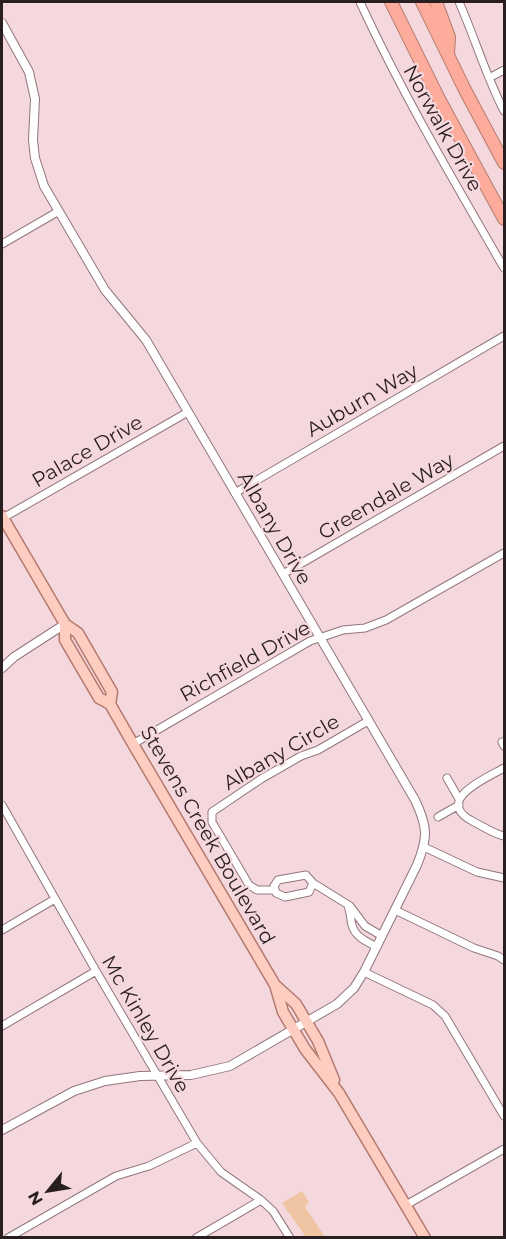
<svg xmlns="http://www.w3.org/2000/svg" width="506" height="1239" font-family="Montserrat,sans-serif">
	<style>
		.green { fill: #eec4a2 }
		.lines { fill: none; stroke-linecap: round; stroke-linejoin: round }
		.minor-casing { stroke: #90767b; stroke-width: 9 }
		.tertiary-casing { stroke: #90767b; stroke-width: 10 }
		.primary-casing { stroke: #b37a6f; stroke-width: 13 }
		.motorway-casing { stroke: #b37a6f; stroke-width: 14 }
		.minor { stroke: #fff; stroke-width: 7 }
		.tertiary { stroke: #fff; stroke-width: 8 }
		.primary { stroke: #fecdc2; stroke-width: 10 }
		.motorway { stroke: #fdab9a; stroke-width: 12 }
		.labels { text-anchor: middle; stroke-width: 4.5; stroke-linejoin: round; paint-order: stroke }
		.street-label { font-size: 20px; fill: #291e20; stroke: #f5d8dd }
	</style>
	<rect width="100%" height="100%" fill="#f5d8dd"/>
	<!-- green -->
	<path class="green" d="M302 1191 309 1202 305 1207 325 1237H306L282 1203Z"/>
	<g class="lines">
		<!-- minor casing -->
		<g class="minor-casing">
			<path id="minor" d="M360 2C402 93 453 180 504 268
				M459 2C475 38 486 76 504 111
				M489 78 504 70
				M2 244 59 211
				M235 493 504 336
				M3 518 188 412
				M283 574 504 446
				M502 742 504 746
				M133 744 310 641 343 630 365 628 386 620 504 553
				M504 768C486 778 432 801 474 822 484 827 494 834 504 836
				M447 778 459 799
				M2 805 96 971 197 1143 221 1172 261 1200 273 1211 290 1238
				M438 817 459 805
				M424 847 477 872 504 878
				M306 875 313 883 309 892 285 897 276 893 274 886 278 880Z
				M313 883 350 906 365 926 382 936
				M274 890H257L249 885 212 822V812L261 779 301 756 318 750 368 721
				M348 906C351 913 350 918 352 925 355 937 367 942 377 947
				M395 910 474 948 498 956 504 960
				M2 930 55 899
				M364 972 433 1005 445 1016 504 1116
				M2 1026 96 971
				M406 1205 504 1149
				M8 1238 116 1176 149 1166 197 1143
				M196 1238 261 1200"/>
		</g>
		<!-- tertiary casing -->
		<g class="tertiary-casing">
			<path id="tertiary" d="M2 23 29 72 35 99 33 140 35 158 44 186 105 290 146 340 415 800C428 827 428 838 417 865L364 972 354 988 337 1004 230 1066 191 1075 140 1076 105 1081 74 1091 2 1130
				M2 668 14 657 65 624"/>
		</g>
		<!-- primary casing -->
		<g class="primary-casing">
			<path id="primary" d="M2 516 65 624 78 633 112 692 110 704
				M65 624V640L99 698 110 704 133 744 275 985 283 1012 305 1049 339 1093 425 1238
				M275 985 296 1004 318 1041 334 1080"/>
		</g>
		<!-- motorway casing -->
		<g class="motorway-casing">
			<path id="motorway" d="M391 2 439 99 504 219
				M422 2 465 90 504 163
				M436 2 449 37 448 54"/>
		</g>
		<!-- minor -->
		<use href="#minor" class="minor"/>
		<!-- tertiary -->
		<use href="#tertiary" class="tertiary"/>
		<!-- primary -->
		<use href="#primary" class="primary"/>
		<!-- motorway -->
		<use href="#motorway" class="motorway"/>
	</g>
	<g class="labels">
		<!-- street labels -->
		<g class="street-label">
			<text transform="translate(443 128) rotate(61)" y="7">Norwalk Drive</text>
			<text transform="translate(362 400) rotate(-30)" y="7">Auburn Way</text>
			<text transform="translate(87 451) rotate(-30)" y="7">Palace Drive</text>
			<text transform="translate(386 496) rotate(-30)" y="7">Greendale Way</text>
			<text transform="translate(275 528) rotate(60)" y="7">Albany Drive</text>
			<text transform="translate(245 661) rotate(-29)" y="7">Richfield Drive</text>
			<text transform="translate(281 752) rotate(-30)" y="7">Albany Circle</text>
			<text transform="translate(208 835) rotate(60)" y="7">Stevens Creek Boulevard</text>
			<text transform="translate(146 1024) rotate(60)" y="7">Mc Kinley Drive</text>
		</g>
	</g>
	<!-- border -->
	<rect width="506" height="1239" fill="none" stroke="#291e20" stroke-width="6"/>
	<!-- north arrow -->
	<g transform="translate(48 1191) rotate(240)" stroke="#f5d8dd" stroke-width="4.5" paint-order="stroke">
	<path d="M0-4.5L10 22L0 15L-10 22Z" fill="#291e20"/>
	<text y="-9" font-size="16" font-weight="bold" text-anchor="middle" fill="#291e20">N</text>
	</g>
</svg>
